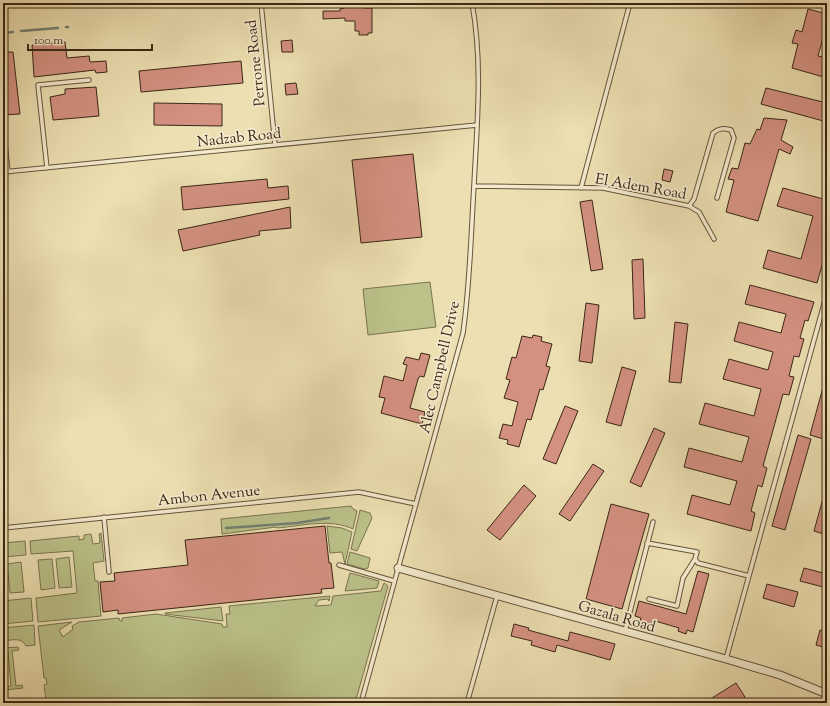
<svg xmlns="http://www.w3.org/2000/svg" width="830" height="706" font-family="'Sorts Mill Goudy',serif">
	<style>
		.green { fill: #bbc189; stroke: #7a7450 }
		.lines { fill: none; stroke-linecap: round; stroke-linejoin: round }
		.stream { stroke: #738073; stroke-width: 2.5 }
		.building { fill: #d49181; stroke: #3a2617 }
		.service-casing { stroke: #66543e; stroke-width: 5.5 }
		.minor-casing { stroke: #66543e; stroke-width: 9 }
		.service { stroke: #f3eacc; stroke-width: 3.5 }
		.minor { stroke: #f3eacc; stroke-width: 7 }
		.labels { text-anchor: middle; stroke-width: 3.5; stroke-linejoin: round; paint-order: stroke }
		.street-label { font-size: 15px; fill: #3a2617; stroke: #f3eacc }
	</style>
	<rect width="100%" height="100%" fill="#ecdfb1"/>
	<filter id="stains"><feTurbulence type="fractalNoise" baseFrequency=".005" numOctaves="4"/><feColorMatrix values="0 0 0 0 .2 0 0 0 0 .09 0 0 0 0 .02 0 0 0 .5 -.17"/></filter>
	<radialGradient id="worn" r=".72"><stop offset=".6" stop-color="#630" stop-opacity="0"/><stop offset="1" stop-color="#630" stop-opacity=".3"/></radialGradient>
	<!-- green -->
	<path class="green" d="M430 282 436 327 368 335 363 289Z
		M351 506 353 509 357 511 353 529C330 518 301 526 277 528L276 527 222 534 221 519Z
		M360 510 370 513 372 518 357 551 351 549Z
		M327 526 342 528 352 532 345 564 342 552 330 553Z
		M101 533 104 561 93 563 95 581H98L101 616 38 622 36 598 77 593 73 551 31 554 30 541 79 536V540L84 539V535L91 534 93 544 100 543 99 534Z
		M25 541 26 555 3 557V543Z
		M350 552 370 558 368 568 364 569 347 564Z
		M69 557 72 587 59 588 56 559Z
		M52 559 55 588 41 590 38 560Z
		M21 562 24 592 10 593 7 564Z
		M350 573 379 581 377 588 345 591Z
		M384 583 388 586 355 703H49V700H46L44 685 47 684 46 678H44L38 626 72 622 59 630 63 637 73 629 72 626 79 622 119 618 120 621H122V618L156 614 222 624 223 627H227L226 614H230L229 606 330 596 329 601 328 599 319 600 315 606 331 605 333 596 381 591Z
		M31 598 33 621 3 624V601Z
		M221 607 223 621 165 614V613Z
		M34 625 35 645 26 646C22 637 12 640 3 641V628Z
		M18 647 19 650 12 651 16 686 22 685 23 688 5 690V687L11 686 8 651 3 652V648Z"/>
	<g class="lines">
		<!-- stream -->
		<path class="stream" d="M66 27H68
			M21 31 58 28
			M3 33 13 32
			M226 528 297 523 329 518"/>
	</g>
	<!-- building -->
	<path class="building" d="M363 3 364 8H372V33H368V35H359V31H355V21H345V18L323 19V11H340V9L344 8V4Z
		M808 9 827 14V35L824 34 818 56 827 58V78L792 68 798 44 792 43 796 30 802 32Z
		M292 40 293 52H282L281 41Z
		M65 42 67 58 89 56 90 62 106 61 107 72 96 73 95 70 34 77 32 45Z
		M3 52H13L20 114 3 115Z
		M241 61 243 83 141 92 139 71Z
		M296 83 298 94 286 95 285 84Z
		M96 87 99 116 53 120 50 97 65 94V89Z
		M766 88 827 103V122L761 104Z
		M154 103 222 104V126L154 125Z
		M764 118 787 120 781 140 793 147 790 154 779 149 758 221 726 212 734 180 728 179 732 168 738 169 745 143 750 144 757 129 760 130Z
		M413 154 422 237 361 243 352 160Z
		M664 169 673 171 670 182 662 180Z
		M267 179 268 188 288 186 289 199 183 210 181 187Z
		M783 188 827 200V248L817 283 763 268 768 250 801 259 813 216 777 206Z
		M592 200 603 269 591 271 580 202Z
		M290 207 291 228 259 231 260 235 183 251 178 230Z
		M643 259 645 318 634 319 632 260Z
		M750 285 814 302 808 321 805 320 800 338 804 339 799 357 794 356 789 376 794 377 789 395 783 394 763 466 767 468 762 487 758 485 751 511 755 513 751 531 687 514 692 495 730 505 737 481 684 467 689 448 742 462 749 437 699 424 705 403 754 416 761 389 723 379 729 359 768 370 773 352 734 341 739 322 781 333 786 314 745 304Z
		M586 303 599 305 592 363 579 361Z
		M675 322 688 324 681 383 669 382Z
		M533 335 542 337 541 341 552 344 546 366 550 367 543 390 540 389 531 420 527 419 519 447 507 444 508 440 499 438 503 424 512 426 518 402 504 398 510 380 506 379 512 357 516 358 522 336 532 338Z
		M421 353 430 355 424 377 420 376 418 379 410 408 425 412 422 424 381 413 385 398 379 397 384 376 403 381 407 365 403 364 406 357 419 360Z
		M622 367 636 371 621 426 606 422Z
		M825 380 827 381V440L810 435Z
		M565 406 578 411 556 464 543 459Z
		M654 428 665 433 641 487 630 482Z
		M798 435 811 439 785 530 772 526Z
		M593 464 604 471 570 521 559 514Z
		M524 485 536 496 500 540 487 530Z
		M825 491 827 492V535L814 531Z
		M611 504 649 514 622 609 586 599Z
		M325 526 329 563H331L334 588 321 589 322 593 118 614V610L103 612 100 582 115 581 114 573 188 565 185 540Z
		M804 568 827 574V588L800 581Z
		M698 571 709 574 693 632 687 630 686 634 678 631 679 628 652 620 651 624 640 621 641 618 635 616 639 601 686 614Z
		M767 584 798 592 794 607 763 598Z
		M514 624 529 628 528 630 568 641 570 632 615 644 610 660 557 645 555 652 531 645 532 641 511 636Z
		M820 630 827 632V648L816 645Z
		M736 683 745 697 736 703H704Z"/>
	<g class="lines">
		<!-- service casing -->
		<g class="service-casing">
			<path id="service" d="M261 3 275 145
				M3 125 8 172
				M47 168 38 85 89 80
				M3 172 477 125
				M474 186 603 188 689 206 699 212 714 239
				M581 188 630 3
				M689 206 694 199 713 133C719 128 723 128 731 130L734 138 717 198
				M104 517 109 572
				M3 528 359 492 416 504
				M647 543 697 552 695 559 698 563 749 576
				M339 565 394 581
				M649 599 677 606 683 578 695 559
				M625 631 653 522
				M726 659 827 293
				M361 703 463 333C470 284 471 234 474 185 477 124 483 63 472 3
				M467 703 497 596"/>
		</g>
		<!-- minor casing -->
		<g class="minor-casing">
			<path id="minor" d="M398 568 726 659 780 675 827 694"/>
		</g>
		<!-- service -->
		<use href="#service" class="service"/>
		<!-- minor -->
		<use href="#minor" class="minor"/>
	</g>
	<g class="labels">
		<!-- street labels -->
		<g class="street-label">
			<text transform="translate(255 63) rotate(-96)" y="5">Perrone Road</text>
			<text transform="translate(239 137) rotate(-6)" y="5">Nadzab Road</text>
			<text transform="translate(641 186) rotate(10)" y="5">El Adem Road</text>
			<text transform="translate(439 367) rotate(-77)" y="5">Alec Campbell Drive</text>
			<text transform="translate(209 495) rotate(-6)" y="5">Ambon Avenue</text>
			<text transform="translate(617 616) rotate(16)" y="5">Gazala Road</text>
		</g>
	</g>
	<!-- margin -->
	<rect width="830" height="706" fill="none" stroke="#ecdfb1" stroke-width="16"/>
	<rect x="4" y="4" width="822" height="698" fill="none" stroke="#3a2617" stroke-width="2"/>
	<rect x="8" y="8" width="814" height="690" fill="none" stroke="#3a2617"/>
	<!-- scale -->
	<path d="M28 44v6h124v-6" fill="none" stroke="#3a2617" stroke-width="2"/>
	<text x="34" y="44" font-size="12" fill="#3a2617" stroke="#f3eacc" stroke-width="3" paint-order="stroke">100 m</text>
	<rect width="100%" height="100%" filter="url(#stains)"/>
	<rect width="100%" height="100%" fill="url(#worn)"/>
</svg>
